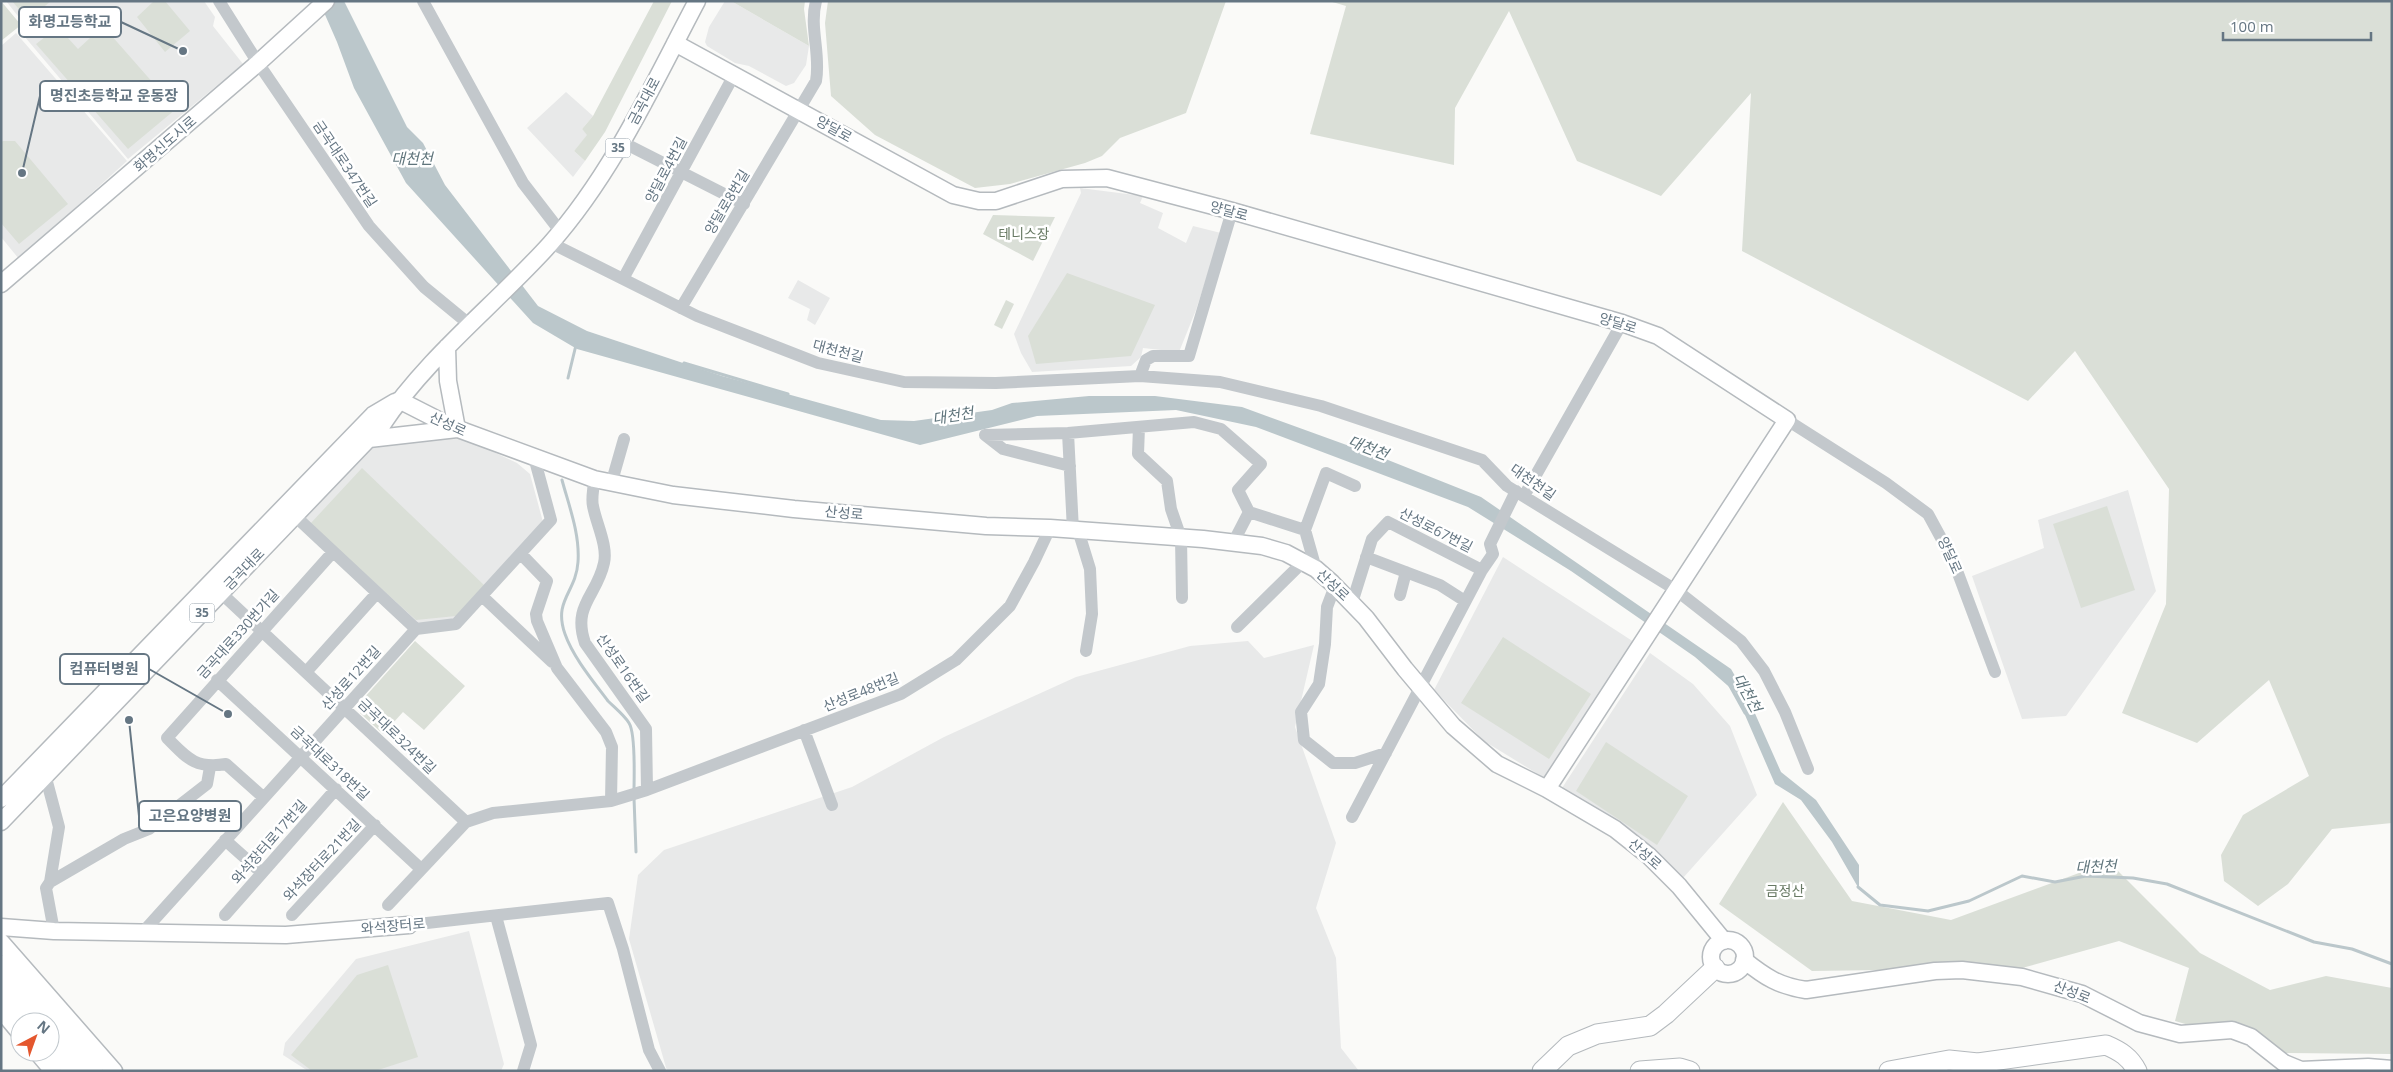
<svg xmlns="http://www.w3.org/2000/svg" width="2393" height="1072" font-family="'Open Sans','Noto Sans KR',sans-serif">
	<style>
		.built { fill: #e8e9e9 }
		.green { fill: #dadfd7 }
		.water { fill: #bbc7cb }
		.lines { fill: none; stroke-linecap: round; stroke-linejoin: round }
		.stream { stroke: #bbc7cb; stroke-width: 3 }
		.major-casing { stroke: #b5babe; stroke-width: 19 }
		.highway-casing { stroke: #b4b9bd; stroke-width: 21 }
		.minor { stroke: #c3c8cc; stroke-width: 12 }
		.major { stroke: #fff; stroke-width: 16 }
		.highway { stroke: #fff; stroke-width: 19 }
		.labels { text-anchor: middle; stroke-width: 5; stroke-linejoin: round; paint-order: stroke }
		.shield { fill: #fff; stroke: #939fa8; stroke-width: 1 }
		.shield-label { font-size: 12px; font-weight: bold; fill: #657683 }
		.street-label { font-size: 14px; fill: #657683; stroke: #fff }
		.park-label { font-size: 14px; fill: #687a64; stroke: #fff }
		.water-label { font-size: 15px; font-style: italic; fill: #60757c; stroke: #fff }
		.leader { fill: none; stroke: #657683; stroke-width: 2 }
		.callout-dot { fill: #657683; stroke: #fff; stroke-width: 2 }
		.callout { fill: #fff; stroke: #657683; stroke-width: 2 }
		.callout-label { font-size: 15px; text-anchor: middle; font-weight: bold; fill: #657683 }
	</style>
	<rect width="100%" height="100%" fill="#fafaf8"/>
	<!-- built -->
	<path class="built" d="M6 1H204L215 17 213 26 243 64 128 159 19 30 25 25Z
		M725 1H731L809 46 806 65 794 83 786 86 749 66 735 63 707 46 705 42 709 27Z
		M16 33 127 161 19 259 1 237V46Z
		M566 92 593 116 582 129 588 135 574 151 585 161 573 177 527 128Z
		M1080 188 1143 196 1140 203 1163 213 1158 228 1186 243 1193 226 1221 233 1196 310 1179 352 1143 348 1141 357 1131 366 1032 372 1021 353 1014 334 1081 193Z
		M798 280 830 298 815 325 807 320 810 309 788 298Z
		M458 435 517 463 530 474 543 522 455 621 418 625 301 515 368 447Z
		M2128 490 2156 591 2066 716 2022 719 1972 576 2044 548 2038 520Z
		M1503 557 1634 642 1546 779 1484 741 1434 690Z
		M1248 641 1264 658 1314 645 1295 727 1336 843 1316 908 1336 958 1341 1048 1359 1071H667L629 939 638 875 664 850 852 787 944 737 1076 677 1190 646Z
		M1650 653 1693 684 1730 726 1757 795 1683 878 1652 848 1562 788Z
		M469 931 504 1064 501 1071H308L283 1055 285 1043 356 959Z"/>
	<!-- green -->
	<path class="green" d="M1 1 21 25 1 41Z
		M12 1H51L28 20Z
		M154 1H165L190 31 165 52 137 17Z
		M654 1H672L605 132 585 161 574 151 587 135 582 129 593 116Z
		M731 1H805L804 9 809 46Z
		M828 1H1226L1186 113 1120 138 1102 156 1085 163 1010 184 975 188 875 135 831 96 825 23Z
		M1329 1H2392V823L2332 829 2288 884 2258 906 2224 881 2221 855 2243 815 2309 776 2269 680 2197 743 2122 713 2166 604 2169 489 2075 351 2028 401 1742 251 1751 93 1661 196 1577 161 1509 11 1455 108 1454 165 1310 134 1346 6Z
		M103 26 176 109 128 149 36 44 58 27 78 49Z
		M3 141H15L68 204 19 244 1 223V142Z
		M993 215 1055 217 1033 261 983 234Z
		M1067 273 1155 305 1131 356 1036 364 1028 336Z
		M1006 300 1014 304 1002 329 994 325Z
		M362 468 484 585 456 616 416 620 310 524Z
		M2107 506 2135 590 2081 608 2053 524Z
		M1503 637 1591 694 1549 759 1461 703Z
		M415 641 465 686 424 730 403 712 383 734 360 713 364 698Z
		M1606 742 1688 796 1657 845 1576 791Z
		M1783 802 1852 901 1951 920 2109 862 2200 953 2270 990 2326 976 2392 988V1054L2285 1053 2175 1021 2189 968 2119 941 2022 968 1812 971 1719 904Z
		M388 965 418 1057 375 1071H312L291 1055 357 975Z"/>
	<!-- water -->
	<path class="water" d="M319 1H344L407 127 423 143 445 185 538 306 587 331 722 376 881 420 914 421 992 410 1012 403 1089 396H1155L1242 407 1388 460 1481 497 1731 669 1749 700 1781 772 1816 800 1859 865V889L1832 842 1801 800 1775 784 1735 692 1695 657 1571 571 1468 507 1256 427 1176 410 1037 416 920 445 577 349 533 323 406 183 354 88 337 42Z"/>
	<g class="lines">
		<!-- stream -->
		<path class="stream" d="M684 363 788 394
			M568 378 576 345
			M562 480C569 506 580 534 578 562 576 593 553 600 565 634 573 657 593 681 608 701 615 708 624 715 629 723 636 734 634 777 634 791
			M1730 686 1745 713
			M634 798 636 852
			M1858 887 1880 905 1928 911 1969 901 2022 876 2055 882 2086 876 2133 878 2167 884 2314 942 2352 949 2392 964"/>
		<!-- major casing -->
		<g class="major-casing">
			<path id="major" d="M675 43 953 195 979 201H996L1062 179 1107 178 1232 211 1622 323 1658 336 1787 420 1547 789
				M1 284 258 63 326 1
				M399 400 450 426 594 479 673 495 794 509 986 526 1050 528 1203 539 1262 546 1286 553 1316 569 1332 583 1366 618 1405 669 1453 726 1497 764 1547 789 1615 829 1649 856 1679 886 1724 941
				M369 439 457 429 448 381 447 347
				M1 799 373 415 395 402
				M1 822 382 425C428 356 495 305 550 244 613 173 653 84 697 1
				M1 927 54 931 286 935 409 925
				M1711 957a17 17 0 1 1 34 0a17 17 0 1 1-34 0Z
				M1 942 114 1071
				M1744 960C1765 977 1779 986 1806 990L1935 971 1962 970 2022 977 2082 994 2139 1023 2180 1034 2232 1030 2251 1037 2284 1063 2301 1070 2368 1067 2392 1069
				M1 1010 20 1033
				M37 1052 53 1071"/>
		</g>
		<!-- highway casing -->
		<g class="highway-casing">
			<path id="highway" d="M1 965 93 1071
				M1 987 32 1022
				M50 1043 74 1071
				M1542 1071 1568 1046 1597 1034 1650 1026 1666 1014 1715 968
				M1640 1071 1680 1068 1690 1071
				M1889 1071 1949 1060 1978 1063 2106 1045C2120 1051 2130 1057 2137 1071"/>
		</g>
		<!-- minor -->
		<path class="minor" d="M219 1 258 63 369 226 424 287 469 324
			M423 1 523 183 560 231
			M622 142 744 204
			M551 243 697 316 818 363 904 382 996 383 1140 376 1220 382 1321 406 1482 460 1507 486 1676 590 1741 641 1764 671 1785 712 1808 769
			M623 279 734 75
			M681 308 816 81C821 54 809 28 816 1
			M1140 376 1146 360 1153 356H1189L1232 211
			M1787 420 1886 483 1928 514 1953 560 1995 672
			M1139 427 1138 454 1167 481 1171 509 1181 538 1182 598
			M1068 433 1073 530
			M985 435 1068 433 1194 422 1221 429 1261 464 1238 490 1249 512 1305 530 1316 569
			M985 435 1003 449 1070 466
			M594 479C594 488 591 498 593 506 596 523 608 546 604 563 597 596 572 605 585 643L646 729 647 790
			M612 481 624 439
			M1524 496 1622 323
			M295 516 416 629
			M1078 530 1090 569 1092 614 1086 651
			M1305 530 1326 473 1355 486
			M1233 543 1249 512
			M1366 557 1440 585 1465 601
			M1335 586 1327 607 1325 644 1319 684 1301 712 1304 740 1333 763H1355L1386 753
			M221 593 466 822
			M1400 595 1406 572
			M482 596 552 662
			M1352 603 1372 539 1388 522 1482 570
			M1237 627 1303 562
			M307 671 377 593
			M217 680 421 869
			M804 730 832 805
			M46 778 59 827 50 882 124 839 149 829 207 784 210 767
			M263 797 226 764C195 769 187 758 167 738L333 552
			M611 801 647 790 901 694 956 660 1010 606 1034 562 1050 528
			M1352 817 1482 570 1493 554 1490 544 1516 491
			M225 840 262 873
			M50 882 46 888 54 931
			M388 905 466 822 493 813 611 801 612 747 606 732 557 668 537 621 536 614 547 581 521 554
			M225 915 336 789
			M292 915 375 825
			M496 916 531 1045 523 1071
			M409 925 608 903 623 949 649 1050 660 1071
			M143 932 416 629 456 624 551 520 534 457"/>
		<!-- major -->
		<use href="#major" class="major"/>
		<!-- highway -->
		<use href="#highway" class="highway"/>
	</g>
	<g class="labels">
		<!-- shield labels -->
		<g class="shield">
			<rect x="605.5" y="138.5" width="25" height="19" rx="4"/>
			<rect x="189.5" y="603.5" width="25" height="19" rx="4"/>
		</g>
		<g class="shield-label">
			<text x="618" y="152">35</text>
			<text x="202" y="617">35</text>
		</g>
		<!-- street labels -->
		<g class="street-label">
			<text transform="translate(644 101) rotate(-62)" y="5">금곡대로</text>
			<text transform="translate(834 129) rotate(29)" y="5">양달로</text>
			<text transform="translate(165 144) rotate(-41)" y="5">화명신도시로</text>
			<text transform="translate(345 164) rotate(56)" y="5">금곡대로347번길</text>
			<text transform="translate(666 170) rotate(-62)" y="5">양달로4번길</text>
			<text transform="translate(727 202) rotate(-59)" y="5">양달로8번길</text>
			<text transform="translate(1229 211) rotate(15)" y="5">양달로</text>
			<text transform="translate(1618 323) rotate(17)" y="5">양달로</text>
			<text transform="translate(838 351) rotate(15)" y="5">대천천길</text>
			<text transform="translate(448 424) rotate(24)" y="5">산성로</text>
			<text transform="translate(1533 482) rotate(35)" y="5">대천천길</text>
			<text transform="translate(844 513) rotate(5)" y="5">산성로</text>
			<text transform="translate(1436 530) rotate(27)" y="5">산성로67번길</text>
			<text transform="translate(1950 555) rotate(66)" y="5">양달로</text>
			<text transform="translate(244 569) rotate(-46)" y="5">금곡대로</text>
			<text transform="translate(1333 585) rotate(43)" y="5">산성로</text>
			<text transform="translate(238 634) rotate(-48)" y="5">금곡대로330번가길</text>
			<text transform="translate(623 668) rotate(55)" y="5">산성로16번길</text>
			<text transform="translate(351 678) rotate(-48)" y="5">산성로12번길</text>
			<text transform="translate(861 692) rotate(-22)" y="5">산성로48번길</text>
			<text transform="translate(397 736) rotate(44)" y="5">금곡대로324번길</text>
			<text transform="translate(330 763) rotate(43)" y="5">금곡대로318번길</text>
			<text transform="translate(269 842) rotate(-49)" y="5">와석장터로17번길</text>
			<text transform="translate(1645 854) rotate(41)" y="5">산성로</text>
			<text transform="translate(322 860) rotate(-47)" y="5">와석장터로21번길</text>
			<text transform="translate(393 926) rotate(-5)" y="5">와석장터로</text>
			<text transform="translate(2072 992) rotate(21)" y="5">산성로</text>
		</g>
		<!-- park labels -->
		<g class="park-label">
			<text x="1024" y="239">테니스장</text>
			<text x="1785" y="896">금정산</text>
		</g>
		<!-- water labels -->
		<g class="water-label">
			<text x="412" y="164">대천천</text>
			<text transform="translate(953 416) rotate(-9)" y="5">대천천</text>
			<text transform="translate(1368 448) rotate(21)" y="5">대천천</text>
			<text transform="translate(1747 693) rotate(61)" y="5">대천천</text>
			<text transform="translate(2096 867) rotate(-2)" y="5">대천천</text>
		</g>
	</g>
	<!-- callouts -->
	<path class="leader" d="M183 51L121 22M22 173L40 96M228 714L149 669M129 720L139 816"/>
	<g class="callout-dot">
		<circle cx="183" cy="51" r="5"/>
		<circle cx="22" cy="173" r="5"/>
		<circle cx="228" cy="714" r="5"/>
		<circle cx="129" cy="720" r="5"/>
	</g>
	<g class="callout">
		<rect x="19" y="7" width="102" height="30" rx="5"/>
		<rect x="40" y="81" width="148" height="30" rx="5"/>
		<rect x="60" y="654" width="89" height="30" rx="5"/>
		<rect x="139" y="801" width="102" height="30" rx="5"/>
	</g>
	<g class="callout-label">
		<text x="70" y="27">화명고등학교</text>
		<text x="114" y="101">명진초등학교 운동장</text>
		<text x="104" y="674">컴퓨터병원</text>
		<text x="190" y="821">고은요양병원</text>
	</g>
	<!-- border -->
	<rect width="2393" height="1072" fill="none" stroke="#657683" stroke-width="5"/>
	<!-- north arrow -->
	<g transform="translate(35 1037) rotate(41)"><circle r="24" fill="#ffffff" stroke="#c1c8cd"/>
	<path d="M0-4L9 19L0 12L-9 19Z" fill="#e4572e"/>
	<text y="-8" font-size="14" font-weight="bold" text-anchor="middle" fill="#657683">N</text>
	</g>
	<!-- scale -->
	<path d="M2223 32v8h148v-8" fill="none" stroke="#657683" stroke-width="2.5"/>
	<text x="2230" y="32" font-size="15" fill="#657683" stroke="#ffffff" stroke-width="4" paint-order="stroke">100 m</text>
</svg>
